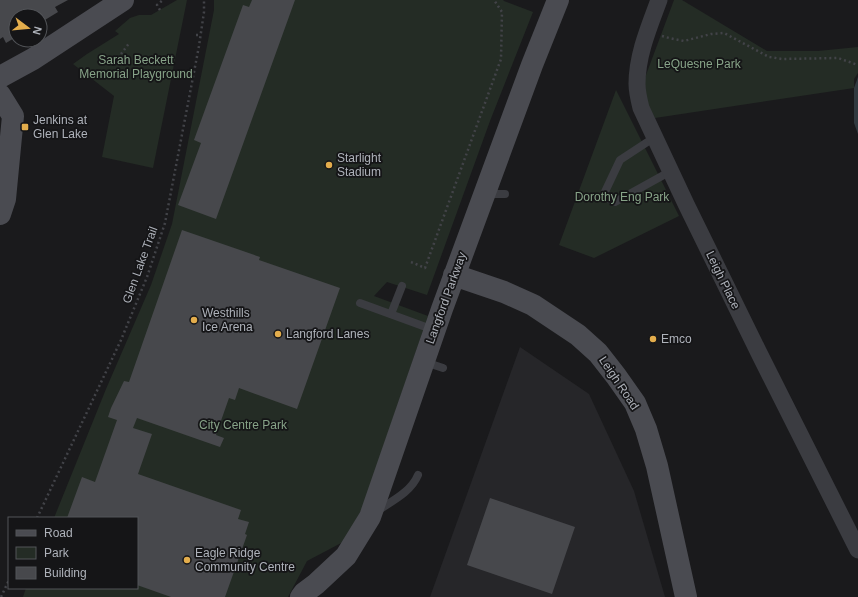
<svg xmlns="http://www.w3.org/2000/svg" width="858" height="597" font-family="Helvetica,sans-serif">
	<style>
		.built { fill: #262629 }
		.green { fill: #242c25 }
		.water { fill: #31393f }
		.building { fill: #47484c }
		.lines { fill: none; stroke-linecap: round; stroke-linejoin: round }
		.path { stroke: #424348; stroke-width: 2.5; stroke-dasharray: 2 3; stroke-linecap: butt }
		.lane { stroke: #3b3c41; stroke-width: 8 }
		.street { stroke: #3b3c41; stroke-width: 17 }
		.secondary { stroke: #4a4b51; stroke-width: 22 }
		.poi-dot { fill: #e3ad4c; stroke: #151517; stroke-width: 1.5 }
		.labels { text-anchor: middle; stroke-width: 3.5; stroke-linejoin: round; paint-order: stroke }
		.park-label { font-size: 12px; fill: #87a388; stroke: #151517 }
		.poi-label { font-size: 12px; fill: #aeb2ba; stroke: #151517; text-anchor: start }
		.street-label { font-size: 12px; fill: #aeb2ba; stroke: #151517 }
	</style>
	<rect width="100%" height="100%" fill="#1a1a1c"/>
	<!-- built -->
	<path class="built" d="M520 347 589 394 634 491 665 597H430Z"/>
	<!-- green -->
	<path class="green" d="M177 0H187L153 168 102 157 114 96 73 64 87 54 119 34 115 31 130 18 139 15H151Z
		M214 0H503L504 1 533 12 490 121 427 295 387 282 374 296 428 316 362 509 345 541 307 561 288 597H23L26 588H137V518H54L106 389 151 285 172 224 214 10Z
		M674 0H682L767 51H818L858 47V73L854 79V88L655 118 640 91Z
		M616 90 679 216 594 258 559 245Z"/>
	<!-- water -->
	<path class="water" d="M858 77V134L854 123V88Z"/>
	<!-- building -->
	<path class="building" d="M0 0H68L55 7 58 12 40 23V16H16V37L6 43 3 37 0 39Z
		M252 0H295L216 219 178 205 201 143 194 140 243 5 249 7Z
		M182 230 260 257 259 260 340 288 297 409 239 388 235 400 229 398 216 435 224 438 220 447 137 418 133 428 152 434 138 474 241 510 238 519 249 522 245 534 247 535 225 597H171L137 585V518H67L82 477 95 482 117 420 108 417 111 408 124 381 129 382Z
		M490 498 575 527 552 594 467 565Z"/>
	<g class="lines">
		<!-- path -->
		<path class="path" d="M160 10 157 5 163 0
			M196 35H201
			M662 36 669 38 684 41 711 34 724 33 769 57 782 59 838 58 858 65
			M115 62 130 42
			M411 262 425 268 501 59 502 12 494 0
			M37 518 121 340 147 277 165 223 199 46 204 12V0
			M1 597 9 580"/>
		<!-- lane -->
		<path class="lane" d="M655 137 620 160 603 196 615 202 671 171
			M485 194H505
			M360 303 434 330
			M391 314 402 286
			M425 362 443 368
			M377 511C392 501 411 492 418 475"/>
		<!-- street -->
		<path class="street" d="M659 0C649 27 637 55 637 84 637 92 639 100 641 108L686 204 759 353 858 550"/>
		<!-- secondary -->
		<path class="secondary" d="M0 77 33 59 123 0
			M0 95 13 116 5 199 0 214
			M454 275 504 292 533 305 578 335 598 353 616 376 635 403 646 429 657 466 686 597
			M301 597 304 593 316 584 346 556 370 517 442 309 532 65 558 0"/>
	</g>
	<!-- markers -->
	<g class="poi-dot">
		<rect x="21" y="123" width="8" height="8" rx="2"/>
		<circle cx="329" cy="165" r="4"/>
		<circle cx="194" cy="320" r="4"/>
		<circle cx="278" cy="334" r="4"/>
		<circle cx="653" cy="339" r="4"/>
		<circle cx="187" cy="560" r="4"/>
	</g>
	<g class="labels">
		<!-- park labels -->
		<g class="park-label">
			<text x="136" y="64">Sarah Beckett<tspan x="136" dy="14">Memorial Playground</tspan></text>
			<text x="699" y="68">LeQuesne Park</text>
			<text x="622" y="201">Dorothy Eng Park</text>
			<text x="243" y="429">City Centre Park</text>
		</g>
		<!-- poi labels -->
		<g class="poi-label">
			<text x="33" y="124">Jenkins at<tspan x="33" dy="14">Glen Lake</tspan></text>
			<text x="337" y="162">Starlight<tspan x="337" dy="14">Stadium</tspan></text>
			<text x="202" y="317">Westhills<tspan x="202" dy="14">Ice Arena</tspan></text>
			<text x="286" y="338">Langford Lanes</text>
			<text x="661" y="343">Emco</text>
			<text x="195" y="557">Eagle Ridge<tspan x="195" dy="14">Community Centre</tspan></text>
		</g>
		<!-- street labels -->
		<g class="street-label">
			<text transform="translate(140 265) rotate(-70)" y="4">Glen Lake Trail</text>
			<text transform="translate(723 280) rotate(64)" y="4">Leigh Place</text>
			<text transform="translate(446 298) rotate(-70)" y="4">Langford Parkway</text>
			<text transform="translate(619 383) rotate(56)" y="4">Leigh Road</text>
		</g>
	</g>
	<!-- legend -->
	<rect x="8" y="517" width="130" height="72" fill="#151517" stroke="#525458"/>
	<rect x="16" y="530" width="20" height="6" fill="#4a4b51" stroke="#525458"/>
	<text x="44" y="537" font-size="12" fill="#aeb2ba">Road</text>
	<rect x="16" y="547" width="20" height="12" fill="#242c25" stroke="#525458"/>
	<text x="44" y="557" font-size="12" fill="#aeb2ba">Park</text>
	<rect x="16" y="567" width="20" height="12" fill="#47484c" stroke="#525458"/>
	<text x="44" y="577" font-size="12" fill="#aeb2ba">Building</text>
	<!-- north arrow -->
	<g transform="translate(28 28) rotate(106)"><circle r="19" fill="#151517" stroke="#525458"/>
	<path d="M0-3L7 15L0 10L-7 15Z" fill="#e3ad4c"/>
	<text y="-6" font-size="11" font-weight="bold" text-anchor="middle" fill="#aeb2ba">N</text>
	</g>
</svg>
